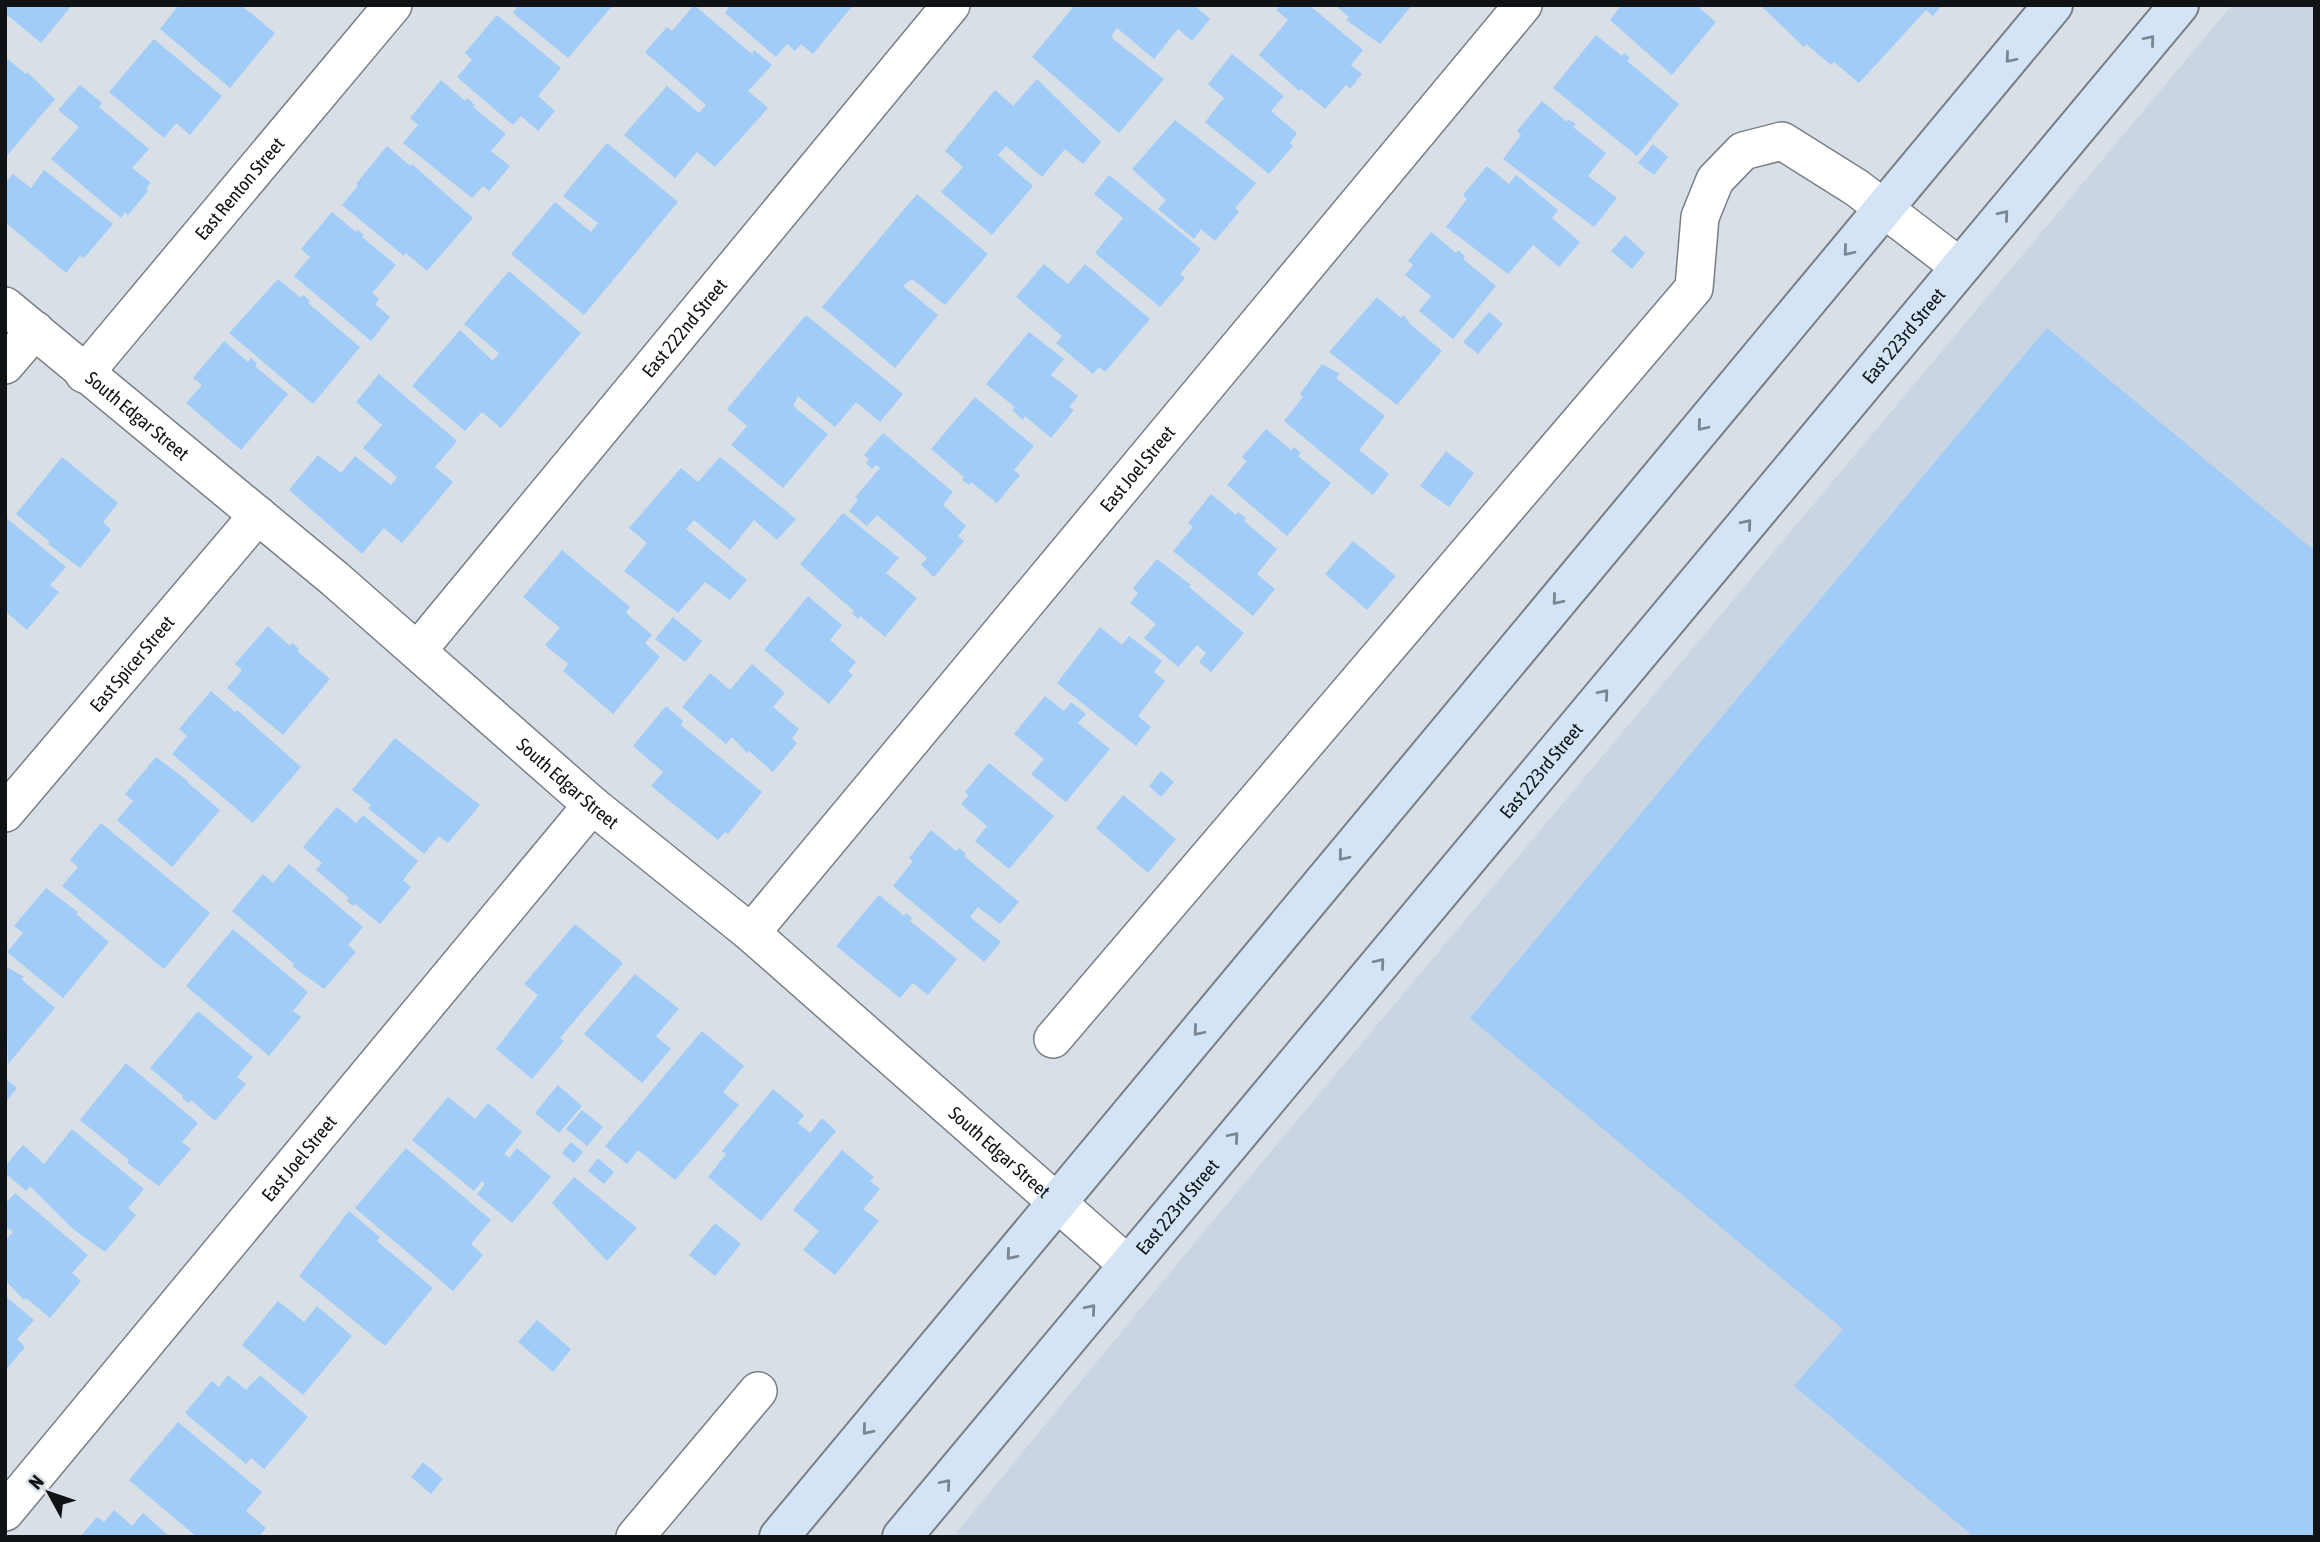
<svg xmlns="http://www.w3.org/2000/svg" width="2320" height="1542" font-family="'Asap Condensed',sans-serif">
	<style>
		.built { fill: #c9d5e2 }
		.building { fill: #a0ccf7 }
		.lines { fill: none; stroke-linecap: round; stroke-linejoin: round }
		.street-casing { stroke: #787f85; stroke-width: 40 }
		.secondary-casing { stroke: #787f85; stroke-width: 42 }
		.street { stroke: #fff; stroke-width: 37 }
		.secondary { stroke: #d2e4f6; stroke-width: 38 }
		.oneway { stroke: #7b8691 }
		.labels { text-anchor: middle; stroke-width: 6; stroke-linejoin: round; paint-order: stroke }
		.street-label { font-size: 19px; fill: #101315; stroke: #d8dfe6 }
	</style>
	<rect width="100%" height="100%" fill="#d8dfe6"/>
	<!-- built -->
	<path class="built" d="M2232 5H2315V1537H953L1202 1234Z"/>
	<!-- building -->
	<path class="building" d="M5 5H72L41 43 5 13Z
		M179 5H241L275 33 230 88 160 29Z
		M519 5H613L568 58 513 13Z
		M694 5 752 54 754 50 772 65 748 91 768 108 715 167 697 152 675 178 624 135 667 86 699 113 706 105 645 52 667 27 672 31Z
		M725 5H853L813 54 801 44 795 51 787 44 776 57 725 13 729 8Z
		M1075 5H1194L1210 19 1192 41 1178 29 1154 59 1117 28 1112 35 1113 39 1164 79 1119 133 1032 57Z
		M1281 5H1309L1363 50 1351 65 1362 74 1350 89 1346 85 1325 109 1301 89 1299 91 1259 55 1288 20 1276 10Z
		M1335 5H1412L1380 44 1346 20 1349 17Z
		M1618 5H1696L1716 22 1672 75 1610 20 1620 7Z
		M1760 5H1942L1933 16 1926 10 1859 83 1834 62 1831 65 1806 44 1804 47Z
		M497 15 561 68 538 96 555 111 538 131 521 116 513 125 457 77 472 60 465 53Z
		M1596 35 1622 56 1624 53 1630 58 1627 61 1679 104 1637 156 1553 88Z
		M154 39 222 96 190 135 176 123 164 138 109 92Z
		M1232 54 1284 96 1271 111 1297 133 1290 143 1293 146 1269 174 1205 122 1224 98 1208 84Z
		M5 57 26 74 27 72 55 99 5 158Z
		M1037 79 1101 142 1083 164 1065 149 1042 177 1006 146 998 155 1033 186 992 235 941 192 963 167 945 151 995 90 1013 106Z
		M441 80 465 101 467 98 475 105 473 107 506 134 491 151 510 166 489 191 483 186 472 198 403 143 418 125 410 118Z
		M80 85 102 103 99 107 149 149 132 168 151 183 146 188 148 191 128 215 125 212 121 218 51 159 79 127 58 110Z
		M1542 101 1567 122 1568 119 1576 124 1573 127 1606 153 1588 176 1617 198 1594 227 1503 159 1521 135 1517 131Z
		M1175 120 1256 183 1235 208 1239 212 1215 241 1201 229 1194 239 1158 209 1166 200 1132 169Z
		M607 143 678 202 584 315 511 254 555 202 591 232 598 223 563 196Z
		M1653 144 1668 157 1654 175 1638 163Z
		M387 146 410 166 412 164 473 218 427 271 406 253 404 256 342 205 358 186 356 184Z
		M1487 166 1509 184 1516 175 1558 210 1552 218 1580 242 1559 267 1533 245 1508 274 1446 227 1467 199 1463 195Z
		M44 170 113 224 84 258 80 256 66 273 5 222V183L13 174 31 188Z
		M1109 175 1201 249 1180 274 1185 278 1160 307 1095 253 1123 218 1094 194Z
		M917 194 988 254 945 305 912 279 903 286 938 315 895 368 822 307Z
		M332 212 356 232 358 230 364 235 362 237 396 265 372 293 379 299 375 304 390 317 371 341 294 276 310 257 301 249Z
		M1431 232 1456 253 1458 250 1465 256 1463 259 1496 286 1453 339 1419 311 1431 296 1405 275 1413 265 1408 261Z
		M1625 235 1645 253 1632 269 1611 251Z
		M1044 264 1068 284 1085 264 1150 319 1105 372 1099 367 1093 374 1056 343 1062 336 1016 297Z
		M509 271 581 333 501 428 482 412 465 431 412 386 460 330 493 361 499 353 464 324Z
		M278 279 301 298 303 295 310 301 308 303 360 347 313 404 229 333Z
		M1377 297 1401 318 1404 315 1410 324 1442 351 1397 405 1329 352Z
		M1489 312 1503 324 1478 354 1463 342Z
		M806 315 903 394 880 422 856 402 835 427 798 396 793 406 828 434 783 488 731 445 747 426 727 409Z
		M2047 328 2315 551V1537H1974L1794 1386 1843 1329 1470 1018Z
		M1029 332 1064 359 1051 375 1078 396 1069 407 1074 410 1051 438 1025 416 1023 420 1012 410 1015 407 986 384Z
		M224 341 248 362 251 358 257 364 255 366 288 394 241 450 186 403 202 385 193 378Z
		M1322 364 1340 374 1336 378 1385 416 1359 450 1389 474 1373 495 1284 421 1303 397 1300 394Z
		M379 374 457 441 435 467 453 482 402 543 384 528 362 554 289 490 318 455 341 473 355 456 391 485 397 477 363 448 382 425 356 402Z
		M975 397 1034 446 1014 470 1020 475 997 503 971 482 969 485 962 480 964 477 931 449Z
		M1266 429 1291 450 1294 447 1301 453 1298 456 1331 483 1287 536 1227 485 1247 461 1242 457Z
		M883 433 953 492 943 505 966 526 958 536 964 541 934 577 921 565 927 558 877 515 867 526 849 511 858 500 855 497 880 468 876 465 872 469 866 463 869 459 864 455Z
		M1446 451 1474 473 1449 507 1420 486Z
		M62 457 118 503 103 522 111 530 80 568 48 544 50 542 16 514Z
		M720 457 796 519 777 540 754 520 730 550 694 520 686 529 747 580 730 600 705 582 678 613 624 571 647 543 629 528 681 468 698 482Z
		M1211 494 1236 515 1238 512 1246 518 1244 521 1277 549 1257 574 1275 589 1253 616 1173 551 1193 527 1188 523Z
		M843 513 899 558 886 573 917 598 885 637 860 616 858 619 852 613 854 611 800 564Z
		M5 517 66 567 50 585 59 592 27 630 5 611Z
		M1353 541 1396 576 1367 610 1325 574Z
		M562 550 630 607 626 613 652 635 645 643 660 657 613 714 563 671 568 664 545 645 560 628 523 597Z
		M1157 559 1191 585 1189 587 1244 633 1211 672 1199 662 1206 653 1197 645 1178 667 1144 638 1156 624 1130 603 1138 593 1133 588Z
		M808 596 842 625 830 640 856 662 848 671 853 675 829 704 764 650Z
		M673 617 702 641 685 662 655 639Z
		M268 626 290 646 292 643 299 649 297 651 330 679 283 735 227 688 242 670 235 664Z
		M1100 627 1122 645 1129 636 1162 661 1154 672 1165 681 1138 716 1151 727 1136 746 1057 683Z
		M752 664 785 693 773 707 799 729 792 738 797 743 773 772 749 751 747 753 732 737 726 744 682 707 710 673 730 690Z
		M211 691 235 712 237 710 301 767 253 823 172 754 187 736 179 729Z
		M1045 696 1064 711 1071 702 1086 714 1078 723 1110 749 1066 802 1031 774 1044 759 1014 734Z
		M666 706 683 721 681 725 762 792 728 834 725 832 718 840 651 786 663 772 633 746Z
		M395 738 480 805 448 843 439 836 424 854 368 808 371 805 352 790Z
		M156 757 188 781 187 782 220 810 172 867 117 820 133 801 125 794Z
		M989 763 1054 816 1009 869 975 841 987 826 961 804 969 795 965 792Z
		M1161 771 1174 782 1161 797 1149 786Z
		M1123 795 1176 839 1148 873 1096 828Z
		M337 807 356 823 363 815 418 861 403 880 411 887 380 924 355 904 353 906 347 901 349 898 316 870 322 863 303 847Z
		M101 823 210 913 164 969 62 886 78 867 70 860Z
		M931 830 956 851 959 848 966 854 964 856 1019 902 1000 924 978 907 970 917 1001 942 984 962 893 886 913 861 909 858Z
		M289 864 363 927 348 945 356 952 324 989 292 966 294 964 232 911 263 874 273 883Z
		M46 888 78 912 76 914 109 942 63 998 7 952 23 933 14 926Z
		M879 895 904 916 906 913 912 918 910 921 957 959 928 995 913 983 900 998 836 946Z
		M575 924 623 963 560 1038 564 1041 532 1079 496 1049 538 995 524 984Z
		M233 929 308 992 293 1011 301 1017 269 1056 186 986Z
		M5 966 24 977 21 979 55 1008 8 1064Z
		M635 974 679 1009 656 1036 671 1049 642 1083 584 1034Z
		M198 1011 253 1057 237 1077 246 1084 215 1121 191 1100 189 1103 182 1098 183 1096 150 1068Z
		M702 1031 744 1066 723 1092 739 1105 675 1180 638 1150 627 1164 605 1146Z
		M126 1063 198 1123 182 1142 191 1149 159 1186 127 1163 129 1160 80 1120Z
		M5 1078 17 1088 5 1103Z
		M558 1085 582 1106 559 1133 535 1113Z
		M773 1089 804 1115 798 1123 810 1133 822 1118 836 1131 761 1221 708 1177 726 1154 722 1151Z
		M448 1097 475 1119 488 1103 522 1132 504 1154 509 1158 517 1148 551 1177 512 1223 477 1194 485 1184 482 1181 474 1191 412 1140Z
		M582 1110 603 1127 587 1146 566 1129Z
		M72 1129 144 1189 128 1208 136 1215 105 1252 73 1229 30 1186 26 1191 5 1173V1166L23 1145 44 1164Z
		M571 1142 583 1152 574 1163 562 1153Z
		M406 1148 491 1220 471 1244 483 1255 453 1291 355 1208Z
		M842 1150 874 1177 870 1181 880 1189 863 1209 879 1221 835 1275 803 1250 819 1231 793 1210Z
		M598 1158 614 1172 604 1184 588 1171Z
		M574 1177 637 1228 607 1261 552 1203Z
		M15 1193 88 1255 72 1273 81 1281 50 1318 26 1298 24 1300 5 1280V1241L13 1232 5 1226V1204Z
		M349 1211 380 1237 377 1241 433 1288 385 1346 299 1276Z
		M715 1223 741 1244 715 1276 689 1255Z
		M5 1296 34 1320 17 1339 25 1347 5 1371Z
		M278 1301 304 1322 317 1306 352 1336 303 1395 242 1345Z
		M537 1320 571 1349 553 1372 518 1342Z
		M228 1375 246 1390 260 1375 308 1417 264 1469 251 1458 246 1464 185 1413 212 1381 219 1387Z
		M178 1422 262 1492 246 1511 266 1528 259 1537H197L129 1480Z
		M423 1462 443 1479 431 1494 411 1477Z
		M114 1510 132 1526 143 1513 170 1537H80L97 1517 104 1522Z"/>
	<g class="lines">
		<!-- street casing -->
		<g class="street-casing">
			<g id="street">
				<path id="s1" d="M5 306 335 579 592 805 751 933 1128 1265"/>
				<path d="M5 365 35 330"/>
				<path id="s2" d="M84 374 393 5"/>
				<path id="s3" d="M418 650 951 5"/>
				<path id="s4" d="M5 813 258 515"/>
				<path id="s5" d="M751 933 1523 5"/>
				<path d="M1053 1039 1694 288 1700 217 1715 180 1743 151 1782 141 1857 188 1960 267"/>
				<path id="s6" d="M5 1512 592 805"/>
				<path d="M635 1537 758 1391"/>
			</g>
		</g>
		<!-- secondary casing -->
		<g class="secondary-casing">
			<g id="secondary">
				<path d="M779 1537 2053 5"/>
				<path id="s7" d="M902 1537 2179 5"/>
			</g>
		</g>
		<!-- street -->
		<use href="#street" class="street"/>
		<!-- secondary -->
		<use href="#secondary" class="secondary"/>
	</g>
	<!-- one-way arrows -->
	<defs><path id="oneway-chevron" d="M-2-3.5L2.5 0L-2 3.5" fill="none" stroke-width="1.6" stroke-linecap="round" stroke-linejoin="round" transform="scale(1.75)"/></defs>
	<g class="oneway">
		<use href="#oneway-chevron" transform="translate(2150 40) rotate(-50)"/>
		<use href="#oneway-chevron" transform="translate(2010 58) rotate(130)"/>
		<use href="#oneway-chevron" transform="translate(2004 215) rotate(-50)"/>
		<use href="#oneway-chevron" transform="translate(1848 251) rotate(130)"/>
		<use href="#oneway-chevron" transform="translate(1702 426) rotate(130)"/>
		<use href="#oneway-chevron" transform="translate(1747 524) rotate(-50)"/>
		<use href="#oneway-chevron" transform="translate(1557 600) rotate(130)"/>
		<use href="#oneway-chevron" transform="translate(1604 694) rotate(-50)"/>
		<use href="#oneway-chevron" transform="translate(1343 856) rotate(130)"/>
		<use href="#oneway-chevron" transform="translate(1380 963) rotate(-50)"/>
		<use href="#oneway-chevron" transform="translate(1198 1031) rotate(130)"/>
		<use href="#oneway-chevron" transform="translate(1234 1137) rotate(-50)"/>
		<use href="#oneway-chevron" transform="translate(1011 1255) rotate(130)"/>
		<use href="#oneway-chevron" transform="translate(1091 1309) rotate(-50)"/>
		<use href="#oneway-chevron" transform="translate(867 1430) rotate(130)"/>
		<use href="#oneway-chevron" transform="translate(946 1484) rotate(-50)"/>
	</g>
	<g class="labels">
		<!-- street labels -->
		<g class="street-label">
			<text dy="7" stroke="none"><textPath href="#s2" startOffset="242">East Renton Street</textPath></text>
			<text dy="7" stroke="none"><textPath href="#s3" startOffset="418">East 222nd Street</textPath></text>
			<text dy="7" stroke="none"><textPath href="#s7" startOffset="1564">East 223rd Street</textPath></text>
			<text dy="7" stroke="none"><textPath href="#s1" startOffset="172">South Edgar Street</textPath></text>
			<text dy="7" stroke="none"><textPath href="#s5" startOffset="604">East Joel Street</textPath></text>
			<text dy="7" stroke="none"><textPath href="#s4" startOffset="196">East Spicer Street</textPath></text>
			<text dy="7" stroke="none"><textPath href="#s7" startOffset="998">East 223rd Street</textPath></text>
			<text dy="7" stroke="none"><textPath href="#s1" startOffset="738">South Edgar Street</textPath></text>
			<text dy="7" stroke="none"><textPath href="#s1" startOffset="1306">South Edgar Street</textPath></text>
			<text dy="7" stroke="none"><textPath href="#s6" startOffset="460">East Joel Street</textPath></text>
			<text dy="7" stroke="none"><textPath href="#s7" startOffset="430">East 223rd Street</textPath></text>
		</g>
	</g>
	<!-- border -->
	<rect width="2320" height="1542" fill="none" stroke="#101315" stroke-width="14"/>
	<!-- north arrow -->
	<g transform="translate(49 1493) rotate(310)" stroke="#d8dfe6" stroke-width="5" paint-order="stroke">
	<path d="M0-5L12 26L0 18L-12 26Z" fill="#101315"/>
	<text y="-10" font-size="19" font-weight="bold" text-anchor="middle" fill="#101315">N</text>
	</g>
</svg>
